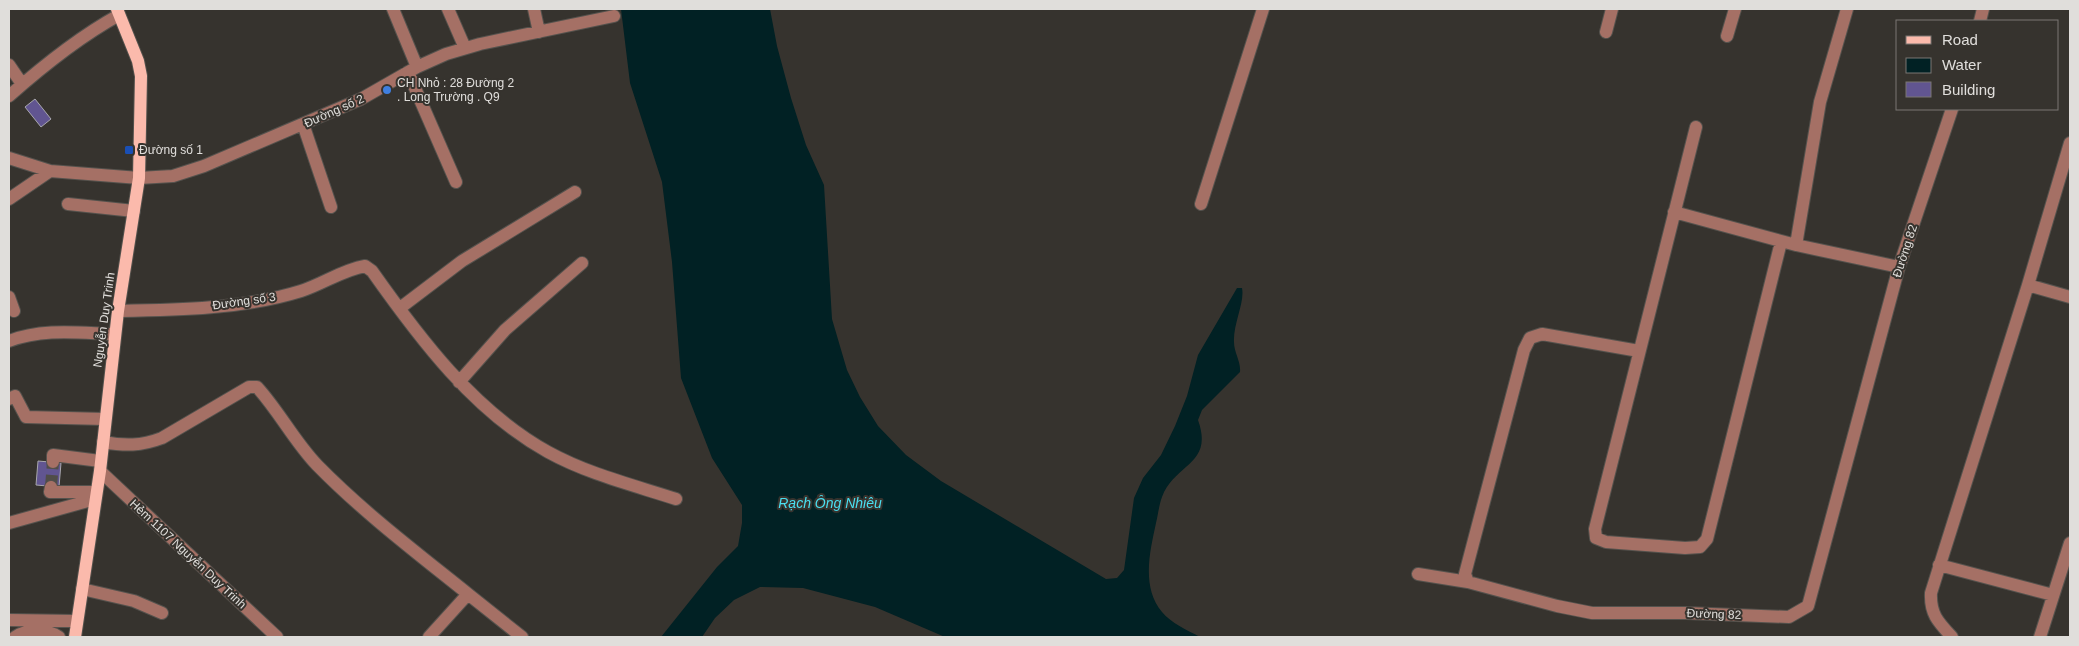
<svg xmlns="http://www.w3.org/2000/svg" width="2079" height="646" font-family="Arial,sans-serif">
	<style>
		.water { fill: #012124 }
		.building { fill: #615591; stroke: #a8a7ad }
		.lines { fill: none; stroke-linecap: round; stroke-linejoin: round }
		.minor-tunnel { stroke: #504d48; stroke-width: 12; stroke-dasharray: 12 6; stroke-linecap: butt }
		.minor-casing { stroke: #55524d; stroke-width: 14 }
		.major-casing { stroke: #55524d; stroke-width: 14 }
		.minor { stroke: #a57065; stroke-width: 12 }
		.major { stroke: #fbbaac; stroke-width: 12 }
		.shop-dot { fill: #3f7fe0; stroke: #36332e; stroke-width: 2 }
		.transit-dot { fill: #1a4fb4; stroke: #36332e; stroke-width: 2 }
		.labels { text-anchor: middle; stroke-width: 4; stroke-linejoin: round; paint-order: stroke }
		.poi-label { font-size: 12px; fill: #e0dedb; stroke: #36332e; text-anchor: start }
		.street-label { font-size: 12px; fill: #e0dedb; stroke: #36332e }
		.water-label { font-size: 14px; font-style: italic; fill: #4adff0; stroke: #36332e }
	</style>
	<rect width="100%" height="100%" fill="#36332e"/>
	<!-- water -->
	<path class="water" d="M621 9H770L777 46 791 98 806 145 824 185 832 319 847 370 860 397 878 426 906 455 941 481 1106 579 1117 578 1124 570 1134 498 1143 478 1161 455 1175 426 1187 396 1198 355 1237 288H1242C1245 302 1233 324 1234 342 1234 353 1241 361 1240 372L1202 410 1198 420C1214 465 1175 463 1162 497 1159 505 1158 515 1156 523 1150 551 1141 587 1162 612 1171 623 1187 630 1200 637H945L875 607 803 588 760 587 734 600 715 618 702 637H661L717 567 738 546 742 523V505L712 458 681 378 672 262 662 182 630 83Z"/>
	<!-- building -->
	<path class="building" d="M35 99 51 119 41 127 25 107Z
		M38 461 61 463 59 487 36 485Z"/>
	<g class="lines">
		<!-- minor-tunnel -->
		<path class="minor-tunnel" d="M51 487 53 462"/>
		<!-- minor casing -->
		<g class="minor-casing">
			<path id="minor" d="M393 9 417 67
				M448 9 465 48
				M534 9 539 32
				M1980 21 1983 9
				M1606 32 1612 9
				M1727 36 1735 9
				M9 65 22 84
				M408 72 456 182
				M9 96C44 65 79 37 119 15
				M303 124 331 207
				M1696 127 1595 529 1596 538 1606 542 1685 548 1700 547 1707 539 1781 242
				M9 158 50 171
				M9 199 50 171 139 178 173 176 204 166 361 99 417 67 446 54 480 44 614 16
				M68 204 134 211
				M1201 204 1263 9
				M1674 212 1796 245 1899 267
				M1796 245 1820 102 1847 9
				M2028 285 2070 297
				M9 297 14 311
				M400 308 462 261 575 192
				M118 311C178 310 243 309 301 291 323 284 342 270 365 266L372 271C420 339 474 411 548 452 588 474 633 485 676 499
				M9 341C43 328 79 333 115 334
				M1639 351 1542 334 1530 338 1524 350 1465 574 1468 582 1557 606 1592 613H1686L1789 617 1808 606 1899 267 1952 109
				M459 382 505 330 582 263
				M9 399 15 396 26 417 105 419
				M103 442C125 446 141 446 162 438L249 387H257C279 411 294 441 317 465 363 512 417 553 468 594
				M53 462V455L100 461
				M100 471 277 637
				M51 487 50 492H96
				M9 523 95 499
				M1939 565 2053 595
				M1418 574 1468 582
				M82 589 134 601 162 613
				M9 620 77 621
				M15 637C29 628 45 628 59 637
				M429 637 468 594 522 637
				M1952 637C1938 622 1930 614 1931 593L2028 285 2070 143
				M2040 637 2070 543"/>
		</g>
		<!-- major casing -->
		<g class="major-casing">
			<path id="major" d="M75 637 100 471 118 311 139 178 141 76 138 61 117 9"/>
		</g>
		<!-- minor -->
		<use href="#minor" class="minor"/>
		<!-- major -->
		<use href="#major" class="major"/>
	</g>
	<!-- markers -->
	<circle class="shop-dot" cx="387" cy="90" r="5"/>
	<rect class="transit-dot" x="124" y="145" width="10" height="10" rx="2.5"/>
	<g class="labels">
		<!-- poi labels -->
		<g class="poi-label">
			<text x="397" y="87">CH Nhỏ : 28 Đường 2<tspan x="397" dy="14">. Long Trường . Q9</tspan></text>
			<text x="139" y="154">Đường số 1</text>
		</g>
		<!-- street labels -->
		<g class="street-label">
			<text transform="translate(334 111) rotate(-24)" y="4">Đường số 2</text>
			<text transform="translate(1905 251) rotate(-72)" y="4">Đường 82</text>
			<text transform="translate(244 301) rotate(-8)" y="4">Đường số 3</text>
			<text transform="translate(104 320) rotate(-82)" y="4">Nguyễn Duy Trinh</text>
			<text transform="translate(188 554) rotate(43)" y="4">Hẻm 1107 Nguyễn Duy Trinh</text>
			<text transform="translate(1714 614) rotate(2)" y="4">Đường 82</text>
		</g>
		<!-- water labels -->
		<g class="water-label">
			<text x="830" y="508">Rạch Ông Nhiêu</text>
		</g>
	</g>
	<!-- border -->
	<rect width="2079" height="646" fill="none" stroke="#e0dedb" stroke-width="20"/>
	<!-- legend -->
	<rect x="1896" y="20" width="162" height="90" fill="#36332e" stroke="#7a7773"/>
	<rect x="1906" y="36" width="25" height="8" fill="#fbbaac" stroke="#7a7773"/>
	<text x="1942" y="45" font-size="15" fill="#e0dedb">Road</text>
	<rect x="1906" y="58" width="25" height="15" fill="#012124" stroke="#7a7773"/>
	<text x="1942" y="70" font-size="15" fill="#e0dedb">Water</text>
	<rect x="1906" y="82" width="25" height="15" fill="#615591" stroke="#7a7773"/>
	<text x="1942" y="95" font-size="15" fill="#e0dedb">Building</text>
</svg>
